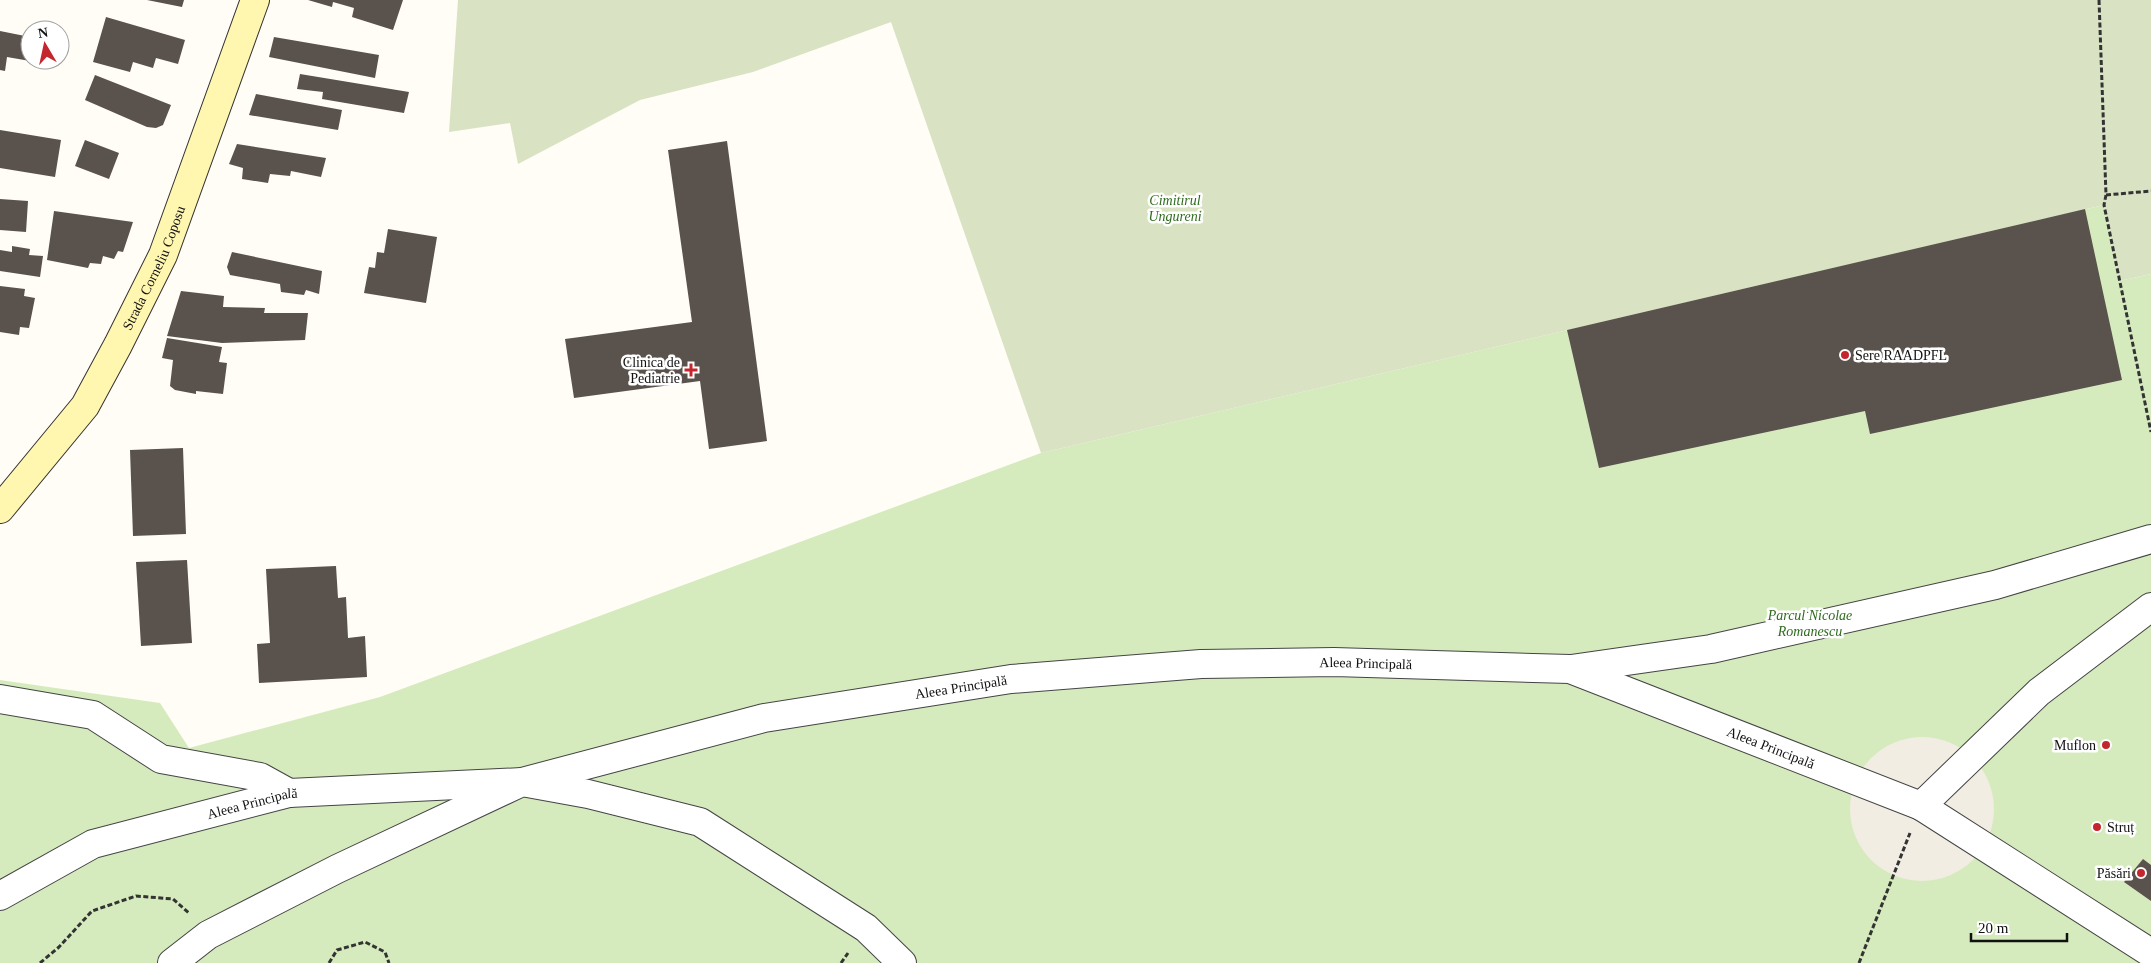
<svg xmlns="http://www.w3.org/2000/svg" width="2151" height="963" font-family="Georgia,serif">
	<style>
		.green { fill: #d5ebbd }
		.cemetery { fill: #d9e3c4 }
		.plaza { fill: #f1ede2 }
		.building { fill: #5a524d }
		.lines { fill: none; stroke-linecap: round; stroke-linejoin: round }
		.street-casing { stroke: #444; stroke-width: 30 }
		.secondary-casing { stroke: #333; stroke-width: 30 }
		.path { stroke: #333; stroke-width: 3; stroke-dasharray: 5 2.5; stroke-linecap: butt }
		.street { stroke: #fff; stroke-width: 28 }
		.secondary { stroke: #fff6b0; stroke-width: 28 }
		.poi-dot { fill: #c4262e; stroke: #fff; stroke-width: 2 }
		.labels { text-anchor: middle; stroke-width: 5; stroke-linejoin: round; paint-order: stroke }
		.park-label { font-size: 14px; font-style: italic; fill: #2f6b1f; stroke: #fff }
		.street-label { font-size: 14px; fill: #111; stroke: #fff }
		.poi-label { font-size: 14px; fill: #111; stroke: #fff; text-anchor: end }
	</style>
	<rect width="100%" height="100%" fill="#fffdf5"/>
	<!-- green -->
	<path class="green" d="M2104 205 2119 281 2151 274V963H0V680L160 703 189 748 380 697 1041 453Z"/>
	<!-- cemetery -->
	<path class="cemetery" d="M458 0H2151V274L2119 281 2104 205 1041 453 891 22 753 72 640 100 518 164 510 123 449 132Z"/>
	<!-- plaza -->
	<path class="plaza" d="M1850 809a72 72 0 1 1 144 0a72 72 0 1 1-144 0Z"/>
	<!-- building -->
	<path class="building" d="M147 0H184L182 7Z
		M308 0H403L393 30 352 17 354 8 333 2 332 7Z
		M106 17 185 40 178 64 156 58 153 68 133 62 130 72 93 62Z
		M0 31 30 37V61L7 57 5 71 0 70Z
		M274 37 379 55 375 78 269 57Z
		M31 60H59L58 66Z
		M300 74 409 92 404 113 322 99 323 92 297 89Z
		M95 75 171 105 163 125 156 128 147 127 85 100Z
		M256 94 342 110 338 130 249 115Z
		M0 130 61 140 55 177 0 168Z
		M85 140 119 153 109 179 75 166Z
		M727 141 767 441 709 449 700 381 574 398 565 339 692 322 668 150Z
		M237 144 326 158 321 177 291 171 290 176 270 174 268 183 242 179 243 168 229 164Z
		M0 199 28 201 26 232 0 230Z
		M2085 209 2122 380 1870 434 1865 411 1599 468 1567 330Z
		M54 211 133 222 123 252 118 251 114 259 103 256 101 264 90 263 88 268 47 260Z
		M388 229 437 237 426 303 364 293 369 267 375 268 377 252 384 253Z
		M12 246 30 249 29 255 43 256 40 277 0 271V250L12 252Z
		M232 252 322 271 319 294 306 290 304 295 281 292 280 284 230 275 227 267Z
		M0 286 25 289 24 296 35 298 29 328 20 327 19 335 0 332Z
		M181 291 224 296 223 307 265 308 264 313H308L305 340 222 343 167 336Z
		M167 338 222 347 219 362 227 363 223 394 196 391V394L175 390 170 386 173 360 162 358Z
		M183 448 186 534 133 536 130 450Z
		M187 560 192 643 141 646 136 562Z
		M336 566 338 598 346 597 348 638 365 636 367 677 259 683 257 644 270 643 266 569Z
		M2143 859 2151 865V901L2124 882Z"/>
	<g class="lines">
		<!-- street casing -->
		<g class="street-casing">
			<g id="street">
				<path d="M1571 669 1711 649 1995 585 2151 539"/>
				<path d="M0 699 93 715 161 759 260 777 289 793"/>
				<path d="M1921 806 2039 692 2151 607"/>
				<path id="s1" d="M0 896 93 844 289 793 522 782 764 718 1011 679 1201 664 1334 662 1570 669 1921 806 2151 953"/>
				<path d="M172 963 208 935 337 869 522 782 588 794 700 822 866 928 902 963"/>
			</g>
		</g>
		<!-- secondary casing -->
		<g class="secondary-casing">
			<g id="secondary">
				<path id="s2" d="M0 509 85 406 118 345 163 255 255 0"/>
			</g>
		</g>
		<!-- path -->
		<path class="path" d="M2099 0 2106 195 2104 205 2151 432
			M2106 195 2151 191
			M40 963 59 947 92 911 136 896 173 899 189 913
			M329 963 337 950 365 942 385 952 389 963
			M841 963 848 953
			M1859 963 1910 833"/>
		<!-- street -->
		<use href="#street" class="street"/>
		<!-- secondary -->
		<use href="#secondary" class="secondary"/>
	</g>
	<!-- markers -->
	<g class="poi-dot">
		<circle cx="1845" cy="355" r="5"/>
		<path d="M688.5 362.5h5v5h5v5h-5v5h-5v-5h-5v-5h5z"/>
		<circle cx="2106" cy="745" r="5"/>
		<circle cx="2097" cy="827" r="5"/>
		<circle cx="2141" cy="873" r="5"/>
	</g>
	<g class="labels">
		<!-- park labels -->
		<g class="park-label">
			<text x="1175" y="205">Cimitirul<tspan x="1175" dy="16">Ungureni</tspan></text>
			<text x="1810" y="620">Parcul Nicolae<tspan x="1810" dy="16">Romanescu</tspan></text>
		</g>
		<!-- street labels -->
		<g class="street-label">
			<text dy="5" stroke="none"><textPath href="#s2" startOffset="288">Strada Corneliu Coposu</textPath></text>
			<text dy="5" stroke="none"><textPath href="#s1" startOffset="1398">Aleea Principală</textPath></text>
			<text dy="5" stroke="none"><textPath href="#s1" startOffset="992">Aleea Principală</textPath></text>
			<text dy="5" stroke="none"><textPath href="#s1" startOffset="1818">Aleea Principală</textPath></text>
			<text dy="5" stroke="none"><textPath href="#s1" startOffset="271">Aleea Principală</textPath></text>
		</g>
		<!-- poi labels -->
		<g class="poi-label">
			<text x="1855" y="360" text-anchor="start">Sere RAADPFL</text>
			<text x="680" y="367">Clinica de<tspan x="680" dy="16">Pediatrie</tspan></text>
			<text x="2096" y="750">Muflon</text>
			<text x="2107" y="832" text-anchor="start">Struț</text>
			<text x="2131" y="878">Păsări</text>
		</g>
	</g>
	<!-- north arrow -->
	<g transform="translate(45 45) rotate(351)"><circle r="24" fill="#ffffff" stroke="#a0a0a0"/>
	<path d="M0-4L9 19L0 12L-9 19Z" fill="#c4262e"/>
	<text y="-8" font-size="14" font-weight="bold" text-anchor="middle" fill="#111111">N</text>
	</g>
	<!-- scale -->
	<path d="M1971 933v8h96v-8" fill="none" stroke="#111111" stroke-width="2.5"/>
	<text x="1978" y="933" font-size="15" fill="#111111" stroke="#ffffff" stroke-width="4" paint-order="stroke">20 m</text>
</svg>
